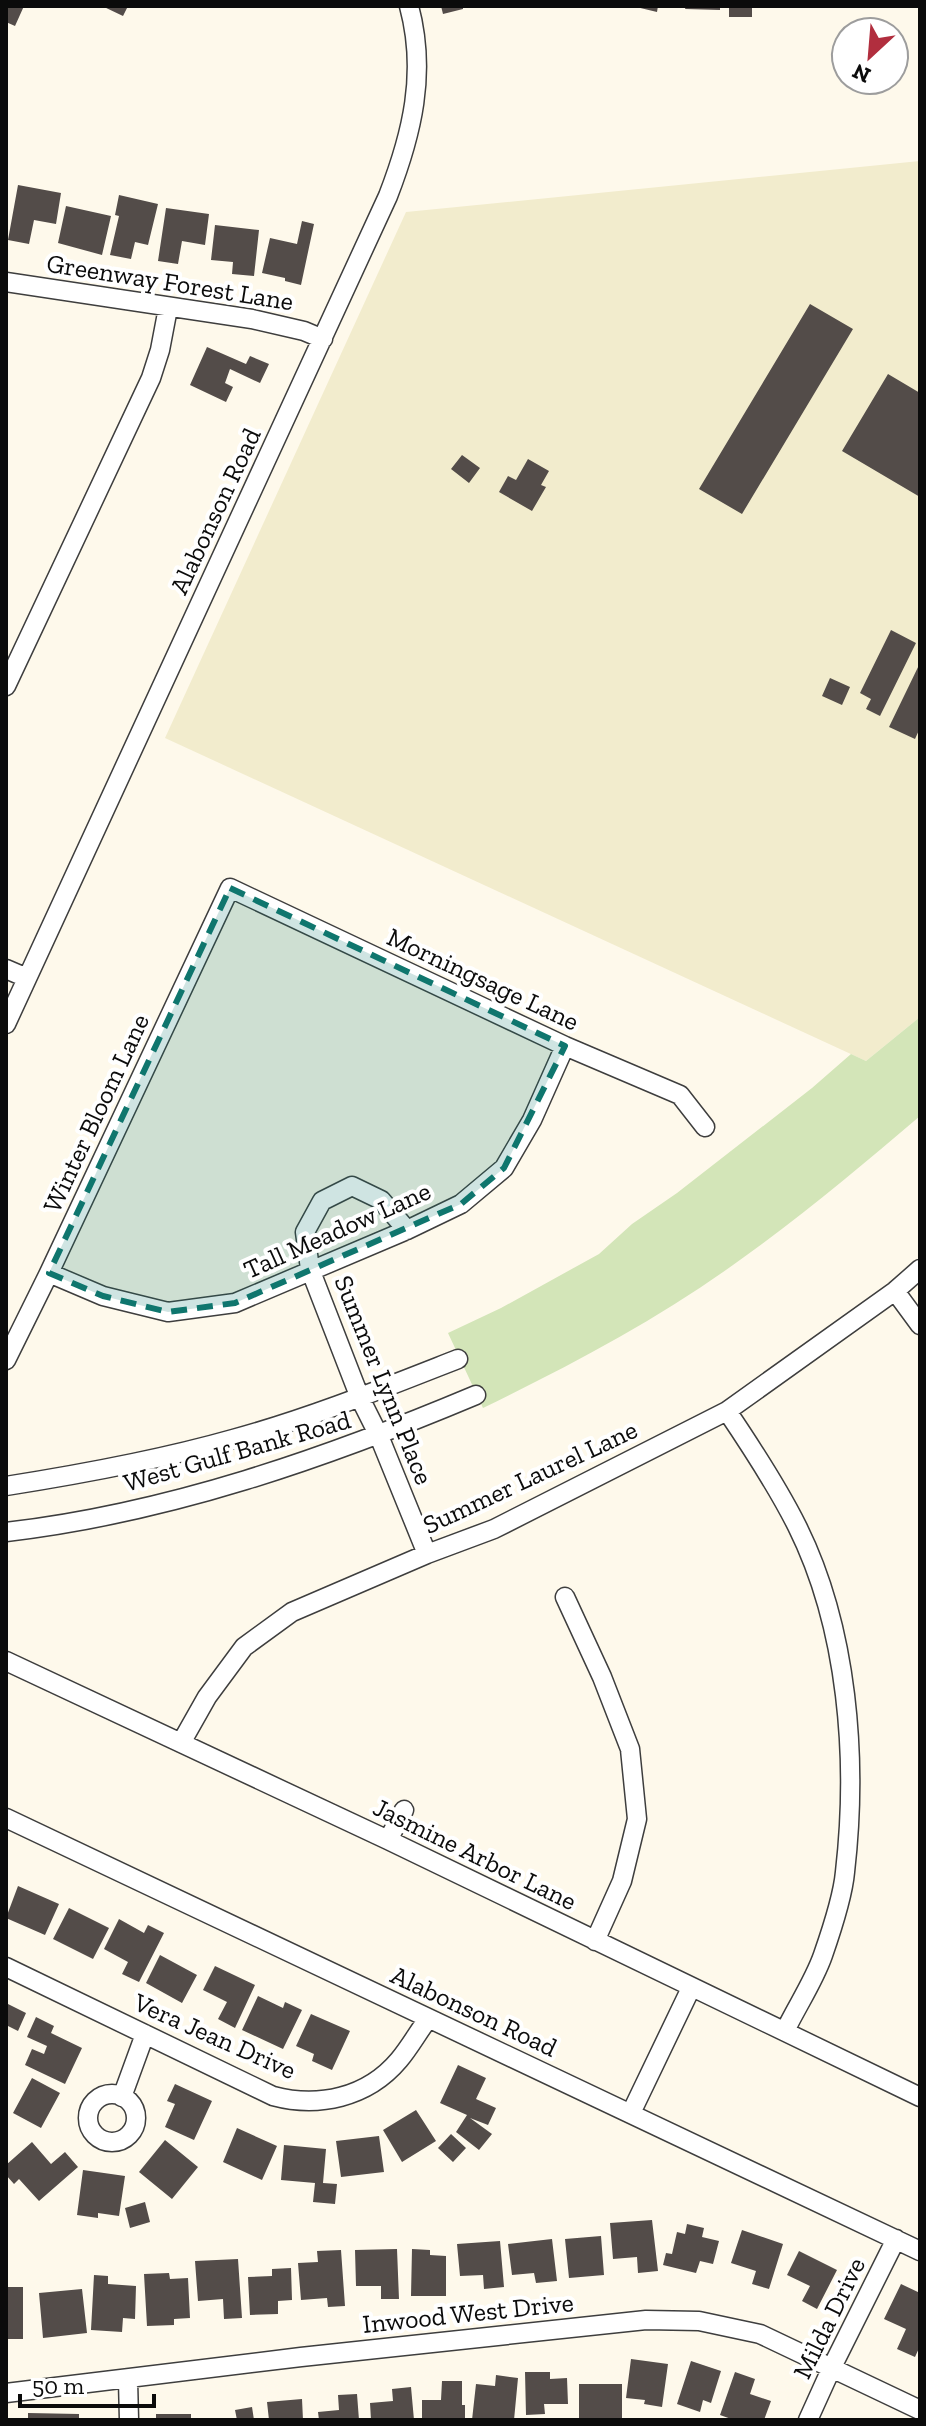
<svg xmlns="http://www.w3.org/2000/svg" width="926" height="2426" font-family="'Zilla Slab',serif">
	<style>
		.farmland { fill: #f2eccd }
		.green { fill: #d3e5b8 }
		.building { fill: #534c49 }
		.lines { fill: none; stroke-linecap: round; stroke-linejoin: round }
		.minor-casing { stroke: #3e3e3e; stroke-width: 21 }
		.minor { stroke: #fff; stroke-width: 18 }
		.marked { fill: #0f766e; fill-opacity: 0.2; stroke: #0f766e; stroke-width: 6; stroke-dasharray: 16 10; stroke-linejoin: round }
		.labels { text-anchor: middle; stroke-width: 8; stroke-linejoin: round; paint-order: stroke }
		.street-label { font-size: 26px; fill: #0b0b0b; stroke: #fff }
	</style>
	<rect width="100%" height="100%" fill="#fef9eb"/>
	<!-- farmland -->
	<path class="farmland" d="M920 161V1017L866 1061 165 738 406 212Z"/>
	<!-- green -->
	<path class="green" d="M920 1017V1116C859 1168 798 1219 733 1265 655 1321 569 1366 483 1408L448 1333 501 1308 599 1254 632 1224 677 1193 812 1088 851 1054 866 1061Z"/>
	<!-- building -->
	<path class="building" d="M6 6H24L15 26 6 22Z
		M102 6H128L123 16Z
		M441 6H463V9L443 14Z
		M632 6H658L657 12Z
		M686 6H720V10L685 9Z
		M729 6H752V17H729Z
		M18 185 61 193 56 224 34 220 29 244 8 240Z
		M119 195 158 204 148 245 135 242 131 259 110 255 119 216 115 215Z
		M66 206 111 216 102 255 58 243Z
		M166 208 209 214 205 245 182 241 178 264 158 261Z
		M302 221 314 224 301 285 285 281V278L262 273 270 238 297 244Z
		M215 225 259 230 254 276 232 274 233 262 211 260Z
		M810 304 853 329 742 514 699 489Z
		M207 347 246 364 250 356 269 364 260 383 230 369 225 383 233 387 226 402 190 385Z
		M888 374 920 393V497L842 451Z
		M462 455 480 468 469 483 451 469Z
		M528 459 549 471 541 485 546 487 532 511 499 492 508 476 516 480Z
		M891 630 916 643 880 716 866 709 871 699 860 693Z
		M920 663V728L915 739 889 727Z
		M830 678 850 687 842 705 822 696Z
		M18 1886 59 1904 45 1935 6 1918Z
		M69 1908 109 1928 93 1959 53 1939Z
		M119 1919 144 1933 148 1925 164 1933 139 1982 122 1974 128 1962 104 1949Z
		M160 1955 197 1975 182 2003 146 1983Z
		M215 1966 255 1985 235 2028 218 2019 227 2002 203 1990Z
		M258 1996 283 2008 285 2002 302 2010 283 2049 242 2030Z
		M6 2003 26 2013 18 2031 6 2025Z
		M311 2014 350 2031 332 2070 312 2061 314 2054 296 2046Z
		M36 2017 54 2026 51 2033 82 2048 65 2084 25 2065 32 2049 44 2054 47 2046 27 2037Z
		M458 2065 486 2078 476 2099 496 2108 488 2125 470 2118 492 2134 479 2150 456 2132 467 2115 440 2103Z
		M32 2078 60 2093 41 2128 13 2113Z
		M175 2084 212 2101 194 2140 165 2127 175 2104 167 2101Z
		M416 2110 436 2141 402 2162 383 2130Z
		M237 2128 277 2146 262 2180 223 2162Z
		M451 2134 466 2148 453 2162 438 2148Z
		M379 2136 384 2172 341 2177 336 2141Z
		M165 2140 198 2167 172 2199 139 2172Z
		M32 2142 51 2164 65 2152 78 2167 39 2201 19 2179 14 2184 6 2175V2165Z
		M284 2145 326 2149 323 2183 337 2184 335 2204 313 2202 315 2183 281 2180Z
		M83 2170 125 2176 119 2216 98 2213V2218L77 2215Z
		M145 2202 150 2222 130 2228 125 2208Z
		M652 2220 658 2271 638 2273 637 2257 613 2259 610 2223Z
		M687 2224 704 2228 702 2237 719 2241 713 2264 700 2261 696 2273 663 2265 666 2253 672 2254 677 2232 685 2234Z
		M742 2230 783 2244 769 2289 752 2284 756 2271 731 2263Z
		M601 2236 604 2275 569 2278 565 2239Z
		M552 2239 557 2281 536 2283 534 2273 512 2275 508 2244Z
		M500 2241 504 2287 484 2289 483 2275 460 2276 457 2244Z
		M397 2249 399 2299H381V2286H356L355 2250Z
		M412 2249 430 2250V2255L446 2256V2296H411Z
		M341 2250 345 2306 328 2307 327 2298 301 2300 298 2263 318 2262 317 2251Z
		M799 2251 837 2270 817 2309 802 2301 810 2286 787 2275Z
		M238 2259 242 2318 224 2319 223 2299 198 2301 195 2261Z
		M291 2268 292 2300 278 2301V2314L250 2315 248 2277 272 2276V2269Z
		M169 2273 170 2279 188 2278 190 2318 174 2319V2325L147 2326 144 2274Z
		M94 2275 108 2276V2284L136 2286 135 2319 123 2318 122 2332 91 2330Z
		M901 2284 920 2293V2346L915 2357 897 2349 906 2329 884 2319Z
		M6 2287H23V2339H6Z
		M82 2289 87 2333 43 2338 39 2293Z
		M631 2359 668 2364 662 2407 644 2404 645 2400 626 2398Z
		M691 2361 721 2371 711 2403 703 2400 700 2412 677 2404Z
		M525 2372H550V2379L567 2378 568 2404H544L545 2414 526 2415Z
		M735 2372 755 2379 750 2394 771 2401 764 2420H734L720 2415Z
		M496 2375 518 2378 514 2420H472L476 2384 495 2386Z
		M442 2381H462V2405H465V2420H422V2400H441Z
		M579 2384H622V2420H579Z
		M411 2387 414 2420H371L370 2403 393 2401 392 2389Z
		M357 2394 359 2420H319L318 2412 339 2410 338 2395Z
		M302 2399 303 2420H269L267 2402Z
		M252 2407 254 2420H237L235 2410Z
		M28 2413 79 2414V2420H28Z
		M156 2414H191V2420H156Z"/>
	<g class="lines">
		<!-- minor casing -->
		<g class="minor-casing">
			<path id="minor" d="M6 282 252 319 304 331 323 339
				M6 686 151 378 160 350 168 308
				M6 969 27 978
				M6 1024 388 196C412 134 427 73 409 6
				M407 1230 381 1200 352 1186 322 1201 305 1232 310 1269 360 1398 379 1436 427 1554
				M49 1273 103 1296 168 1312 235 1303 407 1230 461 1204 504 1168 532 1120 565 1046
				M895 1291 920 1325
				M6 1360 49 1273 230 888 565 1046 680 1095 705 1127
				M727 1411C752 1448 777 1486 797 1526 848 1628 858 1759 845 1872 843 1895 831 1932 823 1955 814 1981 797 2006 785 2031
				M6 1486C82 1474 159 1460 233 1439 310 1418 384 1388 458 1359
				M6 1532C169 1513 326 1458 476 1395
				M565 1597 602 1677 630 1749 637 1819 622 1881 595 1941
				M6 1661 388 1840 920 2097
				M181 1743 207 1697 244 1647 292 1612 427 1554 494 1529 727 1411 895 1291 920 1269
				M6 1818 920 2251
				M388 1840 404 1810
				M6 1967 273 2096C318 2108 367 2098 399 2060 410 2047 418 2032 428 2019
				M88 2118a24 24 0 1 1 48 0a24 24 0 1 1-48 0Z
				M122 2097 145 2034
				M631 2113 691 1988
				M128 2380 129 2420
				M6 2393 301 2357 646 2320 699 2321 760 2334 920 2410
				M808 2420 832 2367 896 2239"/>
		</g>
		<!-- minor -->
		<use href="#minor" class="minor"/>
	</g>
	<!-- marked area -->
	<path class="marked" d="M230 888 565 1046 504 1168 461 1204 235 1303 168 1312 103 1296 49 1273Z"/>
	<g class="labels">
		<!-- street labels -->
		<g class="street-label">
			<text transform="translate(170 282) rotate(9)" y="9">Greenway Forest Lane</text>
			<text transform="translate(215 511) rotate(-65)" y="9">Alabonson Road</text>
			<text transform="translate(483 979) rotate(25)" y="9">Morningsage Lane</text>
			<text transform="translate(96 1113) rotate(-65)" y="9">Winter Bloom Lane</text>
			<text transform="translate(337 1230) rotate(-24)" y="9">Tall Meadow Lane</text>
			<text transform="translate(384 1380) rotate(68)" y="9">Summer Lynn Place</text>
			<text transform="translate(237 1451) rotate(-16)" y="9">West Gulf Bank Road</text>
			<text transform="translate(530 1477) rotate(-25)" y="9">Summer Laurel Lane</text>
			<text transform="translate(475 1854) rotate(26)" y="9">Jasmine Arbor Lane</text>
			<text transform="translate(474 2011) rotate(25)" y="9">Alabonson Road</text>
			<text transform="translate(215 2036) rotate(24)" y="9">Vera Jean Drive</text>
			<text transform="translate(468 2313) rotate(-6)" y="9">Inwood West Drive</text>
			<text transform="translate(829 2318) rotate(-64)" y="9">Milda Drive</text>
		</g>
	</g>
	<!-- border -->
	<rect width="926" height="2426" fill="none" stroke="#0b0b0b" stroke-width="16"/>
	<!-- north arrow -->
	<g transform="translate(870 56) rotate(206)"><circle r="38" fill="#ffffff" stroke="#9d9d9d" stroke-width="2"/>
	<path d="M0-6L14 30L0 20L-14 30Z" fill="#b12e3e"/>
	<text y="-12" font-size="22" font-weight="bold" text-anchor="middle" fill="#0b0b0b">N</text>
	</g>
	<!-- scale -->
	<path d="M20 2394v12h134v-12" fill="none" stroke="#0b0b0b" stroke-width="4"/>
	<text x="32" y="2394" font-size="24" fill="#0b0b0b" stroke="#ffffff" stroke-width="6" paint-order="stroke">50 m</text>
</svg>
